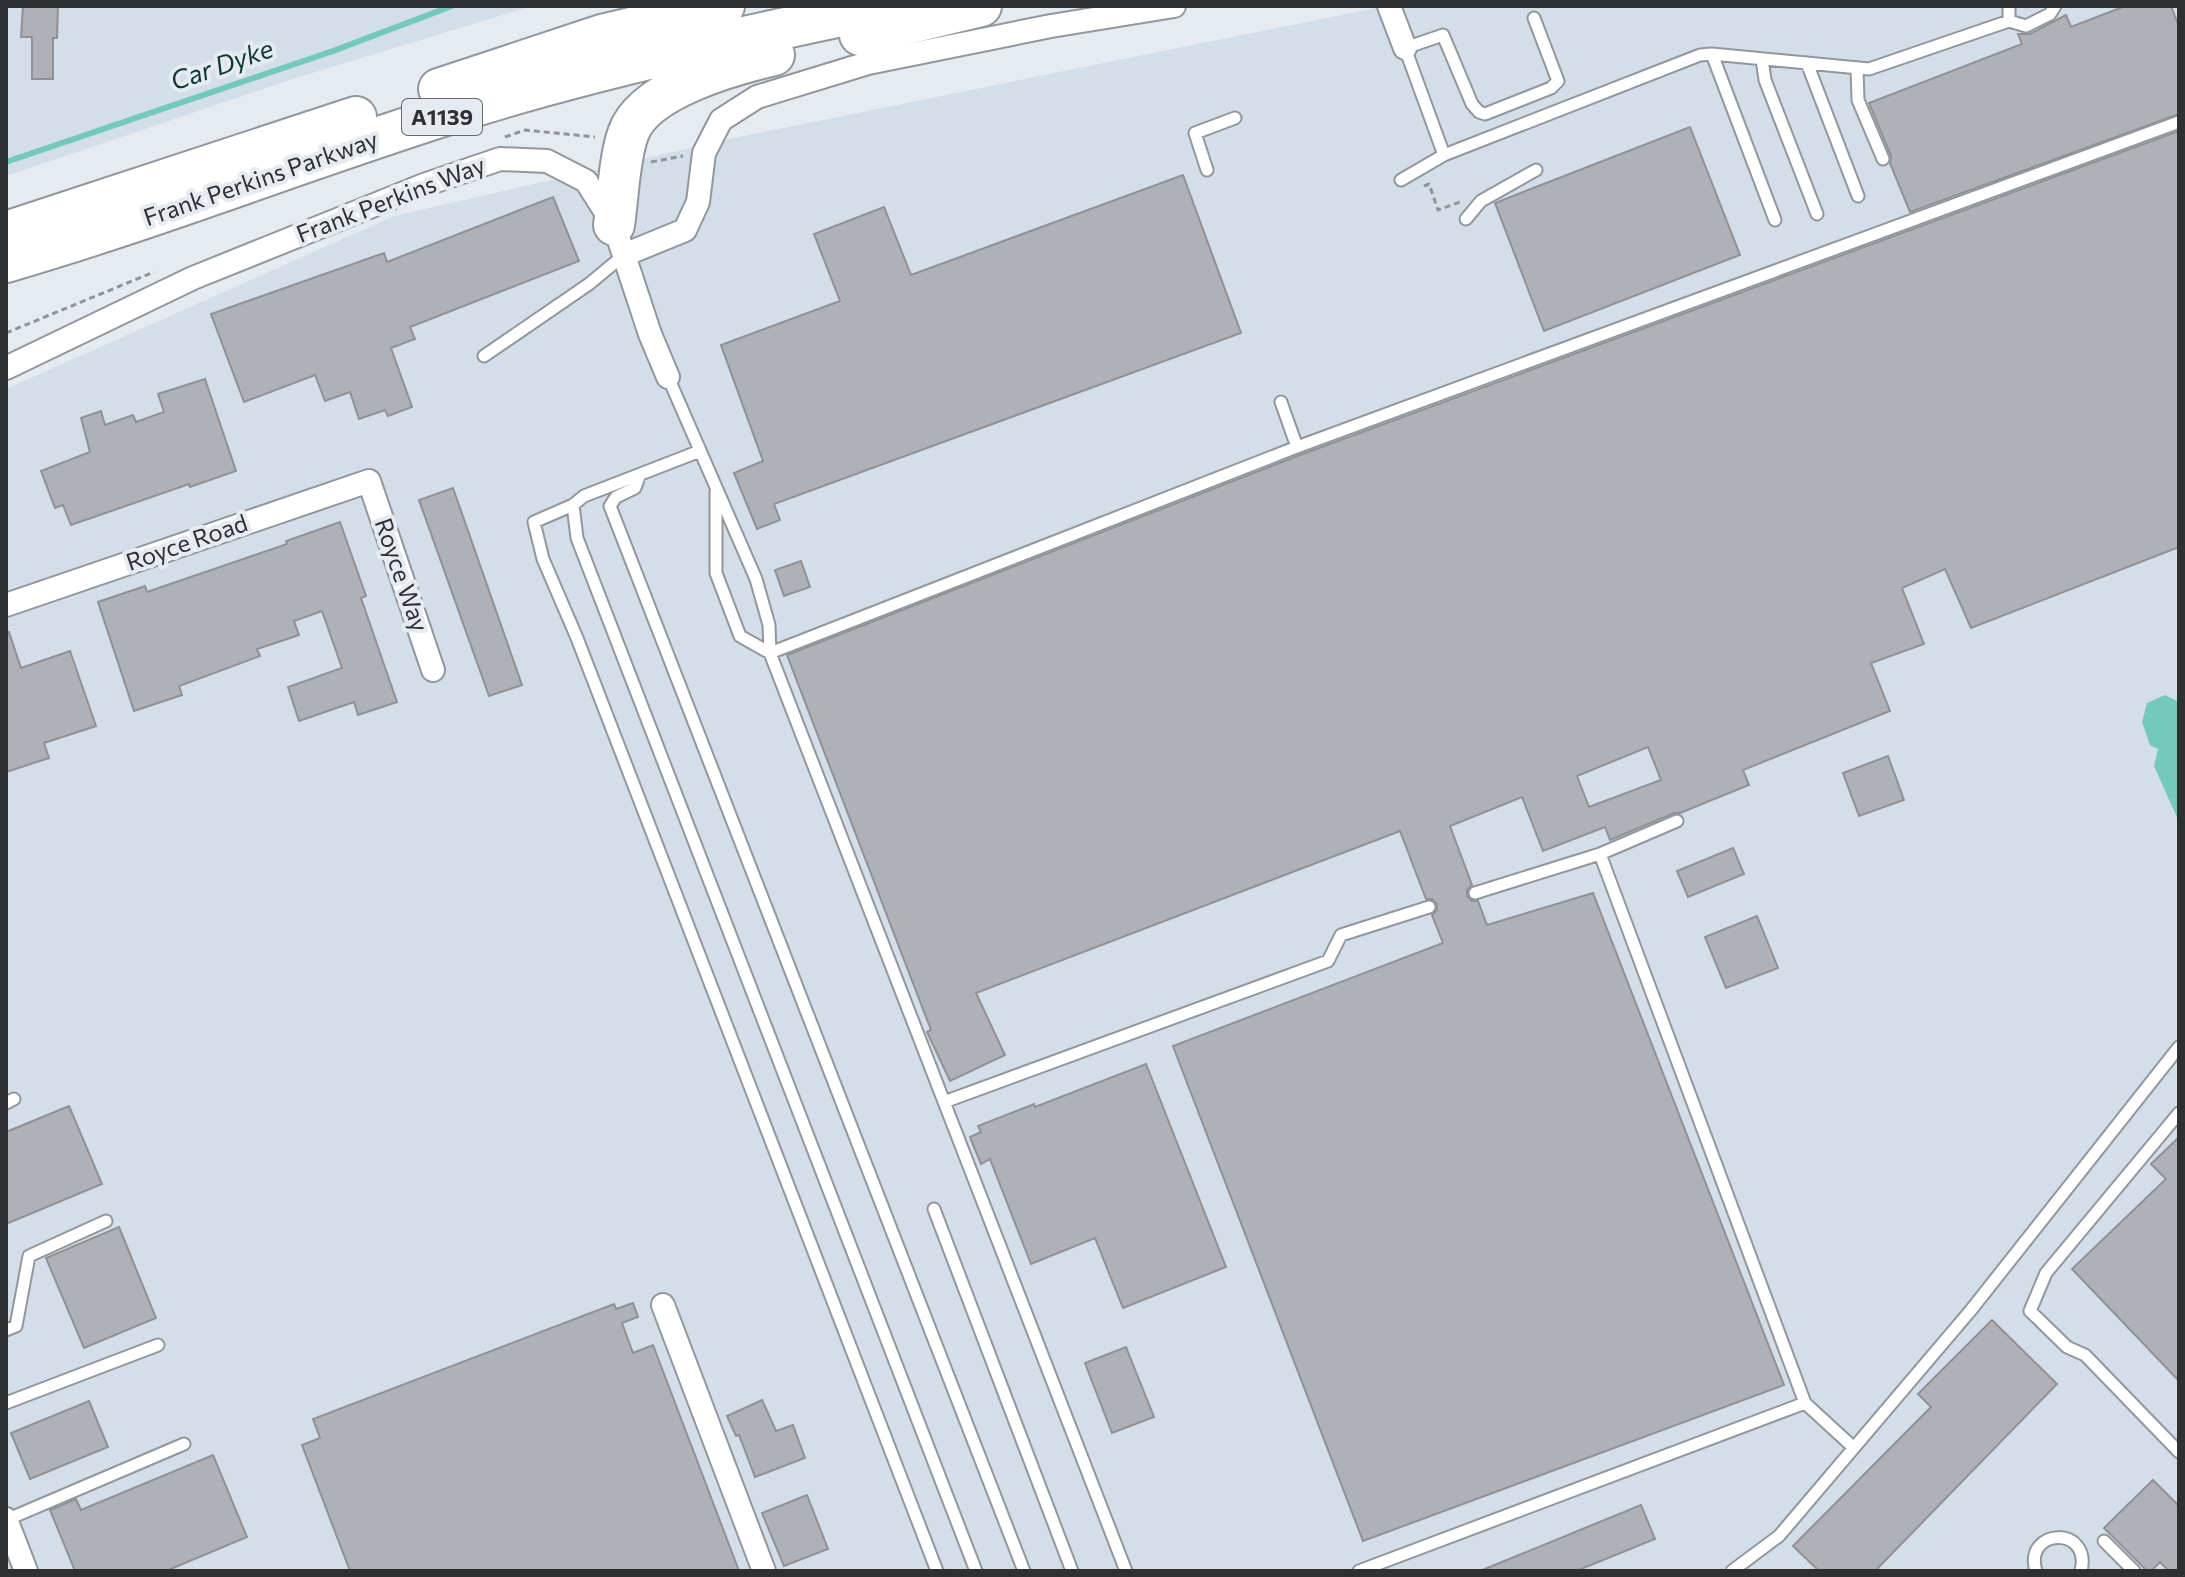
<svg xmlns="http://www.w3.org/2000/svg" width="2185" height="1577" font-family="Commissioner,sans-serif">
	<style>
		.built { fill: #d3dee9 }
		.water { fill: #74caba }
		.lines { fill: none; stroke-linecap: round; stroke-linejoin: round }
		.stream { stroke: #74caba; stroke-width: 6 }
		.building { fill: #b0b0b7; stroke: #909198; stroke-width: 2; fill-rule: evenodd }
		.lane-casing { stroke: #91979c; stroke-width: 15 }
		.street-casing { stroke: #91979c; stroke-width: 26 }
		.highway-casing { stroke: #91979c; stroke-width: 44 }
		.path { stroke: #909499; stroke-width: 3; stroke-dasharray: 6 4; stroke-linecap: butt }
		.lane { stroke: #fff; stroke-width: 11 }
		.street { stroke: #fff; stroke-width: 22 }
		.highway { stroke: #fff; stroke-width: 40 }
		.labels { text-anchor: middle; stroke-width: 8; stroke-linejoin: round; paint-order: stroke }
		.shield { fill: #e5ebf1; stroke: #65686c; stroke-width: 2 }
		.shield-label { font-size: 22px; font-weight: bold; fill: #2e3033 }
		.street-label { font-size: 24px; fill: #2e3033; stroke: #e5ebf1 }
		.water-label { font-size: 26px; font-style: italic; fill: #0f3832; stroke: #e5ebf1 }
	</style>
	<rect width="100%" height="100%" fill="#e5ebf1"/>
	<!-- built -->
	<path class="built" d="M6 6H532L296 78 6 176Z
		M1386 6H2179V1571H6V389L394 216 743 136Z"/>
	<!-- water -->
	<path class="water" d="M2165 695 2179 702V822L2154 766 2158 749 2150 745 2142 722 2147 703Z"/>
	<g class="lines">
		<!-- stream -->
		<path class="stream" d="M6 162 333 51 452 6"/>
	</g>
	<!-- building -->
	<path class="building" d="M23 6H58L57 38H53V79H32V37H21Z
		M2125 6H2171L2179 27V114L1910 212 1890 163 1891 156 1869 103 2022 44 2018 34H2030L2066 15 2071 27Z
		M1690 127 1740 255 1544 331 1495 203Z
		M2179 131V547L1971 628 1945 569 1902 588 1924 644 1871 663 1890 711 1743 770 1749 785 1680 813H1674L1610 840 1605 827 1543 851 1522 797 1450 826 1472 885 1467 890V896L1472 901H1478L1487 925 1593 893 1784 1385 1363 1541 1173 1046 1443 943 1432 915 1437 910V904L1432 899H1426L1400 831 976 993 1005 1055 950 1081 927 1032 931 1030 787 655 1300 455ZM1648 747 1661 780 1589 807 1577 776Z
		M1183 175 1241 333 774 504 780 520 757 529 734 473 763 461 721 345 840 301 814 234 884 207 911 275Z
		M553 197 579 261 410 327 415 339 391 348 412 407 388 416 385 410 359 419 350 392 325 401 315 375 244 402 211 314 384 253 387 262Z
		M205 379 236 471 190 487 189 484 71 525 63 505 55 508 41 471 90 452 81 418 101 411 105 425 133 415 136 422 164 412 158 394Z
		M453 488 522 685 489 696 419 500Z
		M340 522 366 596 361 598 397 702 358 715 354 702 299 721 288 687 342 668 322 611 294 621 299 635 257 649 260 656 179 686 182 695 134 711 98 602 145 586 147 592 287 544 286 541Z
		M801 561 810 587 784 596 775 570Z
		M9 632 21 668 70 651 96 726 44 743 49 758 6 772V633Z
		M1888 756 1904 800 1859 816 1843 773Z
		M1733 848 1744 874 1688 897 1677 871Z
		M1757 916 1778 968 1726 988 1705 937Z
		M1146 1064 1226 1267 1123 1308 1095 1238 1031 1264 990 1159 981 1164 970 1137 981 1132 978 1126 1034 1104 1035 1107Z
		M69 1106 102 1184 6 1224V1132Z
		M2179 1137V1381L2072 1269 2166 1179 2151 1164Z
		M119 1227 156 1318 84 1348 46 1258Z
		M633 1303 638 1317 622 1323 633 1353 653 1345 739 1571H350L302 1445 320 1438 313 1419 614 1304 616 1309Z
		M1992 1320 2057 1384 1875 1571H1819L1793 1546 1931 1407 1918 1394Z
		M1126 1347 1154 1417 1112 1433 1085 1363Z
		M762 1400 776 1431 793 1425 805 1458 755 1477 739 1435 736 1436 727 1416Z
		M89 1401 108 1447 30 1479 11 1433Z
		M213 1455 247 1537 166 1571H75L50 1510 76 1499 81 1510Z
		M2153 1480 2179 1506V1571H2169L2160 1562 2151 1571H2147L2104 1528Z
		M807 1495 828 1549 784 1566 762 1513Z
		M1641 1505 1655 1539 1576 1571H1480Z"/>
	<g class="lines">
		<!-- lane casing -->
		<g class="lane-casing">
			<path id="lane" d="M1534 18 1558 81 1551 88 1485 114 1479 112 1472 104 1443 35 1405 48 1444 155 1700 55 1712 54 1869 69 2009 21 2026 26 2050 14 2055 6
				M2009 21V6
				M1712 54 1775 220
				M1762 59 1765 80 1817 214
				M1807 63 1858 196
				M1857 68 1858 100 1883 159
				M1207 170 1195 133 1235 118
				M1401 180 1444 155
				M1466 219 1481 201 1536 170
				M484 356 589 284 624 255
				M668 377 756 579 769 625 770 653 1126 1571
				M1281 402 1297 447
				M700 451 584 496 573 505 577 538 976 1571
				M640 474 635 488 616 497 610 506 1024 1571
				M716 492V573L740 636 770 653
				M573 505 534 522 543 559 577 638 937 1571
				M770 653 1297 447 2179 122
				M1475 893 1600 854 1677 821
				M944 1102 1328 961 1341 935 1429 907
				M6 1103 14 1099
				M2179 1113 2046 1273 2030 1311 2067 1347 2085 1355 2179 1452
				M934 1209 1072 1571
				M6 1330 16 1326 29 1256 106 1221
				M6 1403 158 1345
				M1805 1403 1854 1448
				M6 1520 184 1444
				M2104 1541 2134 1571
				M1359 1571 1805 1403 1600 854
				M1732 1571 1779 1536 1971 1310 2179 1047
				M2036 1571C2023 1528 2092 1525 2081 1571"/>
		</g>
		<!-- street casing -->
		<g class="street-casing">
			<path id="street" d="M1389 6 1405 48
				M624 255 685 230 698 202 704 153 721 120 757 97 868 63 1051 26 1174 6
				M6 368 193 278 424 185 500 159 547 161 586 181 614 225 650 334 668 377
				M6 605 369 481 433 670
				M663 1305 764 1571
				M6 1519 26 1571"/>
		</g>
		<!-- highway casing -->
		<g class="highway-casing">
			<path id="highway" d="M860 35 981 6
				M439 89 602 35 724 6
				M614 225C618 199 619 159 628 134 643 89 732 65 774 55
				M6 232 356 117
				M6 262C161 217 311 157 465 109 604 66 746 36 889 6"/>
		</g>
		<!-- path -->
		<path class="path" d="M505 137 525 130 595 137
			M651 162 683 156
			M1424 186 1429 184 1438 210 1460 202
			M6 333 154 272"/>
		<!-- lane -->
		<use href="#lane" class="lane"/>
		<!-- street -->
		<use href="#street" class="street"/>
		<!-- highway -->
		<use href="#highway" class="highway"/>
	</g>
	<g class="labels">
		<!-- shield labels -->
		<rect class="shield" x="402" y="99" width="80" height="36" rx="6"/>
		<g class="shield-label">
			<text x="442" y="125">A1139</text>
		</g>
		<!-- street labels -->
		<g class="street-label">
			<text transform="translate(261 179) rotate(-19)" y="8">Frank Perkins Parkway</text>
			<text transform="translate(391 200) rotate(-21)" y="8">Frank Perkins Way</text>
			<text transform="translate(187 543) rotate(-19)" y="8">Royce Road</text>
			<text transform="translate(401 575) rotate(71)" y="8">Royce Way</text>
		</g>
		<!-- water labels -->
		<g class="water-label">
			<text transform="translate(222 65) rotate(-19)" y="9">Car Dyke</text>
		</g>
	</g>
	<!-- border -->
	<rect width="2185" height="1577" fill="none" stroke="#2e3033" stroke-width="16"/>
</svg>
